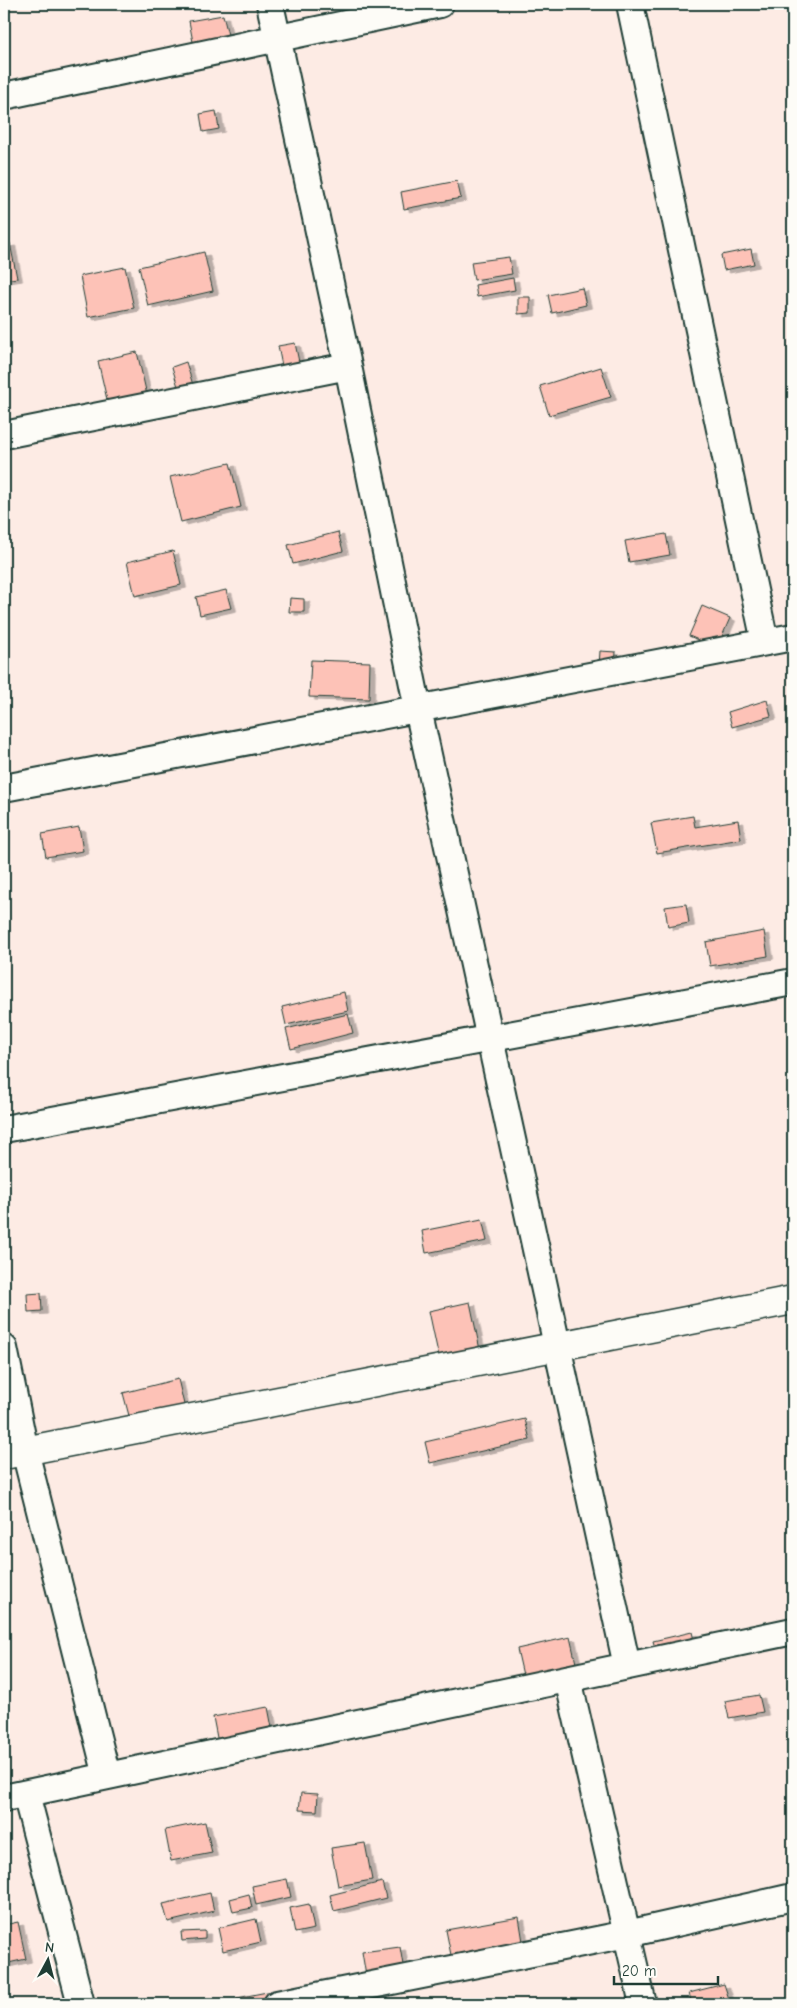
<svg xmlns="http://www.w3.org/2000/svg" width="797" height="2008" font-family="'Comic Neue',sans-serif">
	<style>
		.building { fill: #fdc2b7; stroke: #1f3d34; filter: url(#shadow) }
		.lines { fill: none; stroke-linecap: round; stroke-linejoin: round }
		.street-casing { stroke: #1f3d34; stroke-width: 30 }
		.secondary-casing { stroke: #1f3d34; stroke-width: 31 }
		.street { stroke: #fdfcf7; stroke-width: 26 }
		.secondary { stroke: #fdfcf7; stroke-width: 28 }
	</style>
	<defs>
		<filter id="shadow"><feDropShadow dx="5.5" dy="3" stdDeviation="0" flood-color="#0004"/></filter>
	</defs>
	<rect width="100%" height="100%" fill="#fdebe4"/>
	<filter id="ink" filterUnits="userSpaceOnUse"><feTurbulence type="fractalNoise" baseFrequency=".02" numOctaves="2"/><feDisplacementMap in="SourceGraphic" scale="10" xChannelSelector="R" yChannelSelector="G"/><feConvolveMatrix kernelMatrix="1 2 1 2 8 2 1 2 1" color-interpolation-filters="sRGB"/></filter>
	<g filter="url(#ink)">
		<!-- building -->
		<path class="building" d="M223 15 228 35 193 42 189 21Z
			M216 111 219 129 203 132 200 114Z
			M457 181 461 198 404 209 401 192Z
			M10 243 17 278 4 280V244Z
			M751 249 754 264 724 270 721 255Z
			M204 252 213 291 148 306 139 267Z
			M509 257 512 274 474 280 471 262Z
			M125 267 134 308 88 317 80 276Z
			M513 278 515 290 477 297 475 285Z
			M582 288 586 305 552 313 548 295Z
			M518 297H530V313L518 314Z
			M295 343 299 362 282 366 278 346Z
			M137 352 147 395 108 404 98 361Z
			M186 362 193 385 179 390 172 367Z
			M601 367 611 397 549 415 540 386Z
			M230 463 241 507 181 522 170 477Z
			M338 532 343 551 293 564 288 545Z
			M666 534 670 555 629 562 625 541Z
			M173 551 181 585 135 596 127 562Z
			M226 590 231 608 200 615 196 597Z
			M290 598 304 599V612H289Z
			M702 606 730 618 717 648 689 636Z
			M600 651 616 652 615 668 599 666Z
			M311 660 370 662 369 699 309 697Z
			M767 700 771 716 732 727 728 712Z
			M693 816 695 827 738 820 741 839 657 853 651 823Z
			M79 827 83 851 46 857 42 834Z
			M686 904 689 923 668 927 665 907Z
			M764 931 768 956 710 966 706 942Z
			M344 992 348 1011 286 1025 282 1007Z
			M348 1014 353 1033 291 1049 286 1029Z
			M482 1219 487 1241 426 1253 422 1231Z
			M41 1293 42 1311 28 1312 27 1294Z
			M470 1302 480 1350 439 1358 429 1311Z
			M178 1379 186 1413 132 1427 123 1393Z
			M525 1419 530 1440 430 1463 425 1442Z
			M692 1632 696 1648 658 1658 653 1641Z
			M570 1637 578 1672 525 1684 517 1649Z
			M759 1695 763 1712 729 1718 725 1701Z
			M268 1707 274 1738 219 1748 213 1717Z
			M793 1756V1780L788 1757Z
			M301 1793 318 1794 317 1811 299 1810Z
			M205 1822 212 1853 171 1861 165 1830Z
			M365 1843 372 1880 338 1886 331 1848Z
			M287 1879 291 1897 256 1905 252 1886Z
			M382 1882 386 1898 334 1911 330 1895Z
			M210 1893 214 1911 168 1922 163 1904Z
			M249 1894 252 1908 233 1912 230 1899Z
			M309 1904 314 1929 295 1933 290 1908Z
			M519 1917 524 1948 452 1960 446 1930Z
			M256 1919 261 1942 223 1951 218 1928Z
			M18 1922 26 1959 4 1964V1925Z
			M205 1931V1939L182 1941 181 1932Z
			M400 1947 405 1977 367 1982 362 1952Z
			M724 1984 729 1999 708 2004H692L689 1993Z
			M272 1991 274 2002 261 2004H238L237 1998Z"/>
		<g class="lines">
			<!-- street casing -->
			<g class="street-casing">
				<path id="street" d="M270 4 348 366 418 709 627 1666
					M630 4 765 642
					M4 96 440 4
					M4 435 348 366
					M4 788 793 637
					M4 1129 793 982
					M4 1348 25 1451 107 1776
					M568 1679 643 2004
					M26 1794 81 2004
					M4 1798 793 1631
					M277 2004 627 1934 793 1897"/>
			</g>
			<!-- secondary casing -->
			<g class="secondary-casing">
				<path id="secondary" d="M4 1455 793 1300"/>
			</g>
			<!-- street -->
			<use href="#street" class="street"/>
			<!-- secondary -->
			<use href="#secondary" class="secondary"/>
		</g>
	</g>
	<!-- margin -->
	<rect width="797" height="2008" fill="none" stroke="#fdfcf7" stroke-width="20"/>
	<rect x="10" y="10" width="777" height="1988" fill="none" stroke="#1f3d34" stroke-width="2" filter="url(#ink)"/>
	<!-- north arrow -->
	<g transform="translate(48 1960) rotate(7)" stroke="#fdfcf7" stroke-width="4" paint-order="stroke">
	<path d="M0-4L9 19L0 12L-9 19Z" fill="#1f3d34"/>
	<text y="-8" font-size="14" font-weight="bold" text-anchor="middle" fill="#1f3d34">N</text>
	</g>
	<!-- scale -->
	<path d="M614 1976v8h104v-8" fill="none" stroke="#1f3d34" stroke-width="2.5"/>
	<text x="622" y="1976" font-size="15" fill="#1f3d34" stroke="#fdfcf7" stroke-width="4" paint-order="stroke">20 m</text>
</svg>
